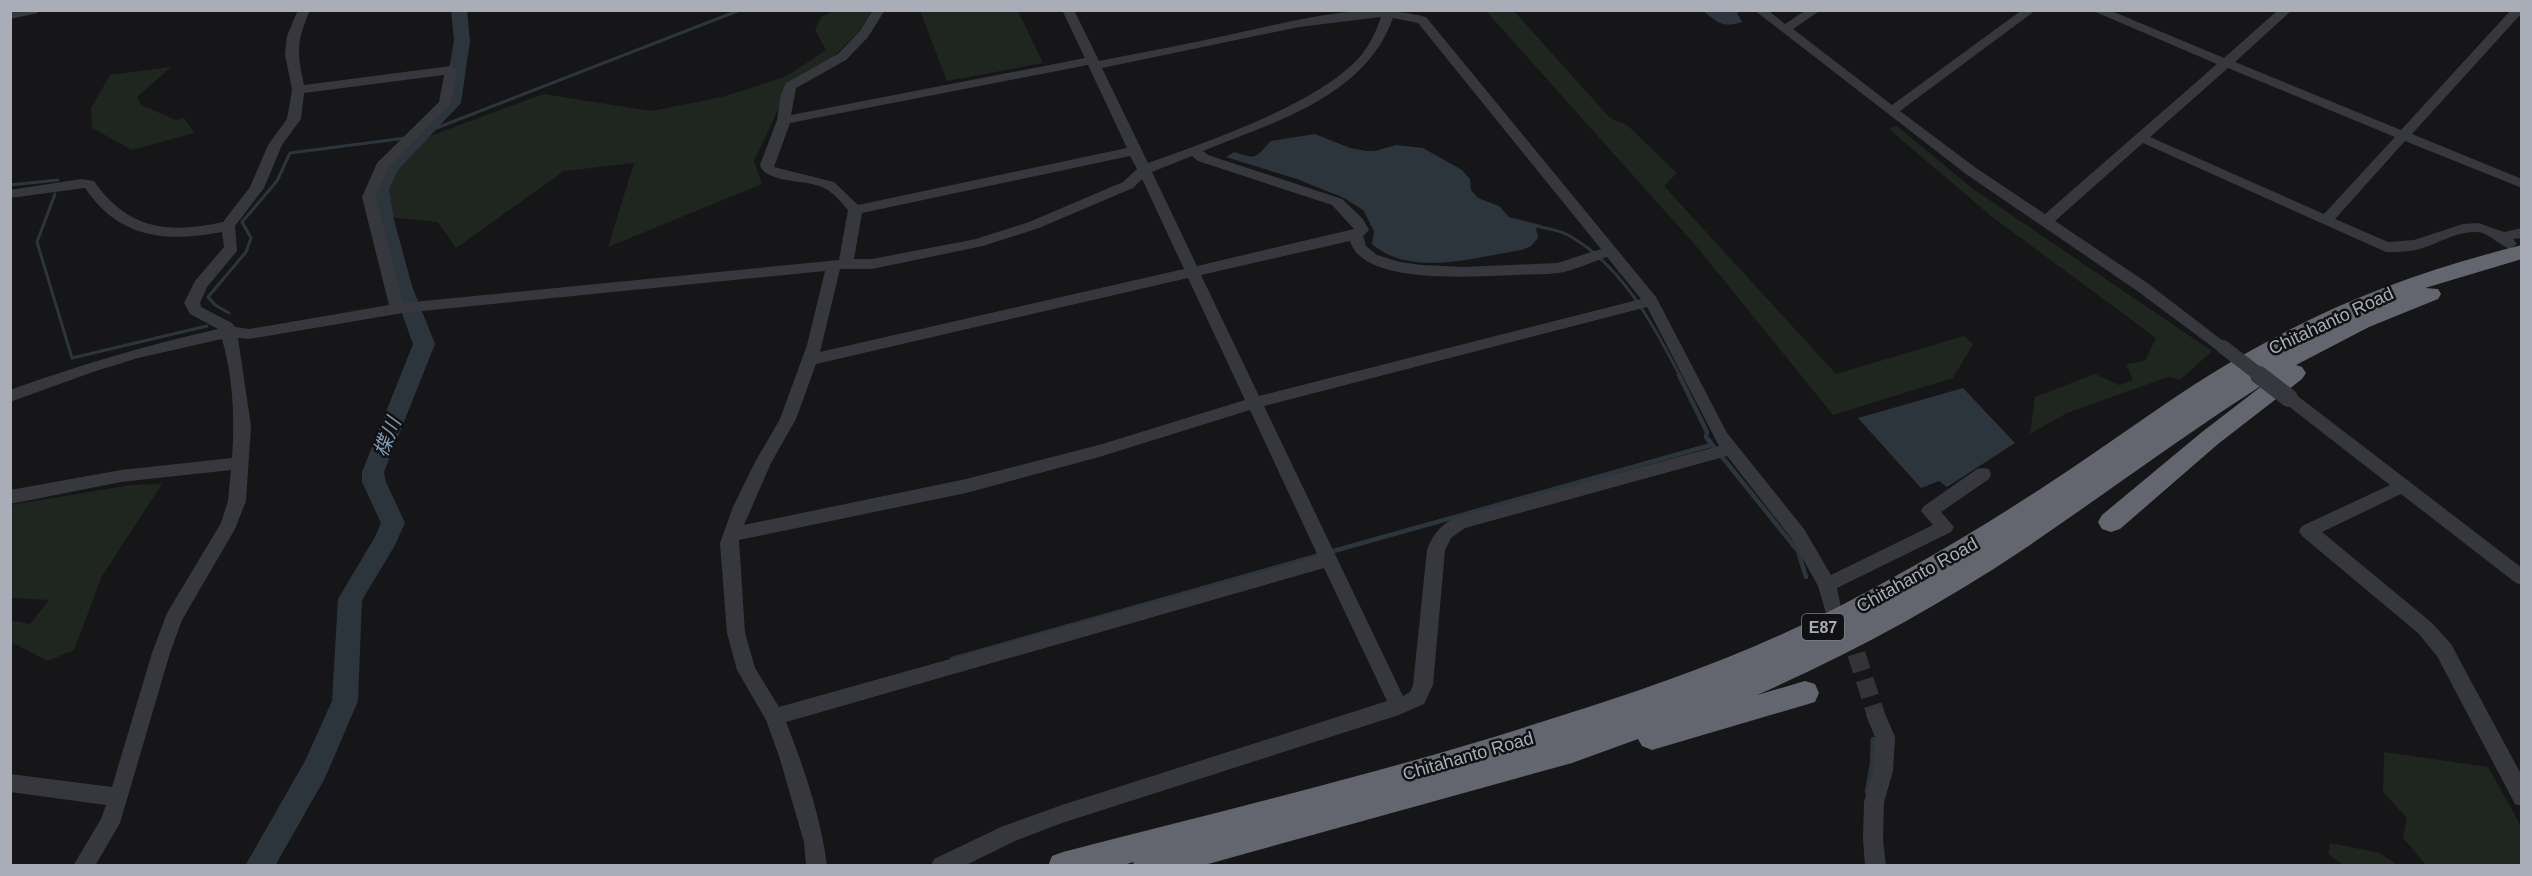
<svg xmlns="http://www.w3.org/2000/svg" width="2532" height="876" font-family="Arial,'Noto Sans JP',sans-serif">
	<style>
		.green { fill: #1e261f }
		.water { fill: #2c353c }
		.lines { fill: none; stroke-linecap: round; stroke-linejoin: round }
		.stream-far1 { stroke: #2c353c; stroke-width: 3 }
		.stream { stroke: #2c353c; stroke-width: 4.5 }
		.river { fill: #2c353c; fill-rule: evenodd }
		.minor-tunnel { stroke: #333438; stroke-width: 18; stroke-dasharray: 18 9; stroke-linecap: butt }
		.minor { fill: #37383d; fill-rule: evenodd }
		.highway { fill: #63666e; fill-rule: evenodd }
		.minor-bridge-far1 { stroke: #37383d; stroke-width: 14 }
		.minor-bridge { stroke: #37383d; stroke-width: 18 }
		.labels { text-anchor: middle; stroke-width: 5; stroke-linejoin: round; paint-order: stroke }
		.shield { fill: #111113; stroke: #7b7e86; stroke-width: 1.5 }
		.shield-label { font-size: 16px; font-weight: bold; fill: #a8adb8 }
		.street-label { font-size: 18px; fill: #a8adb8; stroke: #111113 }
		.water-label { font-size: 20px; font-style: italic; fill: #7f9bb3; stroke: #111113 }
	</style>
	<rect width="100%" height="100%" fill="#161618"/>
	<!-- green -->
	<path class="green" d="M833 11H872L858 32 829 62 790 84 754 161 762 184 608 247 634 163 564 171 456 248 438 222 388 217 384 191 396 170 425 138 543 94 651 111 722 97 787 76 826 50 815 30 821 17Z
		M920 11H1018L1043 63 947 81Z
		M1486 11H1514L1610 118 1627 125 1677 173 1664 186 1836 374 1964 336 1973 344 1953 378 1833 415 1697 247Z
		M171 67 137 97 141 105 176 120 184 118 194 133 132 150 92 128 91 108 110 75Z
		M1897 126 1973 189 2212 351 2180 380 2168 377 2067 413 2030 434 2035 397 2095 374 2119 385 2133 380 2126 364 2145 361 2156 338 1991 216 1891 131 1890 128Z
		M162 484 102 576 74 650 48 661 11 642V620L30 624 49 600 11 598V505L131 485Z
		M2384 752 2488 767 2521 826V865H2426L2403 838 2407 818 2383 792Z
		M2330 843 2380 853 2397 865H2343L2328 854Z"/>
	<!-- water -->
	<path class="water" d="M1703 11H1740L1737 13 1742 22C1721 28 1719 23 1703 11Z
		M1315 134 1350 148 1367 151H1375L1396 145 1423 148 1462 170 1470 179 1471 190 1478 198 1499 206 1509 217 1541 225 1542 228H1536L1538 238 1531 246 1522 250C1476 257 1411 278 1372 244L1374 231 1363 210 1344 198 1297 179 1226 157 1234 152C1259 160 1254 158 1271 141Z
		M1963 388 2015 443 1947 487 1939 481 1921 488 1858 418Z"/>
	<g class="lines">
		<!-- stream-far1 -->
		<path class="stream-far1" d="M416 136 740 10
			M10 185 58 180
			M55 194 37 242 72 358 207 326
			M1537 226C1547 229 1559 230 1568 235 1622 265 1653 324 1680 376
			M229 313 215 305 208 297 246 252 251 238 242 222 277 181 290 153 406 138"/>
		<!-- stream -->
		<path class="stream" d="M1679 375 1707 432 1706 437 1798 551 1806 577
			M1330 552 1711 445
			M952 659 1320 555
			M1867 792 1872 764 1873 739"/>
		<!-- river -->
		<path class="river" d="M451 10H467L470 41 461 103 398 170 389 189 394 220 412 286 435 344 384 472 386 482 405 523 394 547 362 600 358 701 325 778 275 866H245L305 761 332 701 338 599 375 537 381 523 362 482V472L413 344 392 286 374 220 371 189 383 164 443 102 454 41Z"/>
		<!-- minor-tunnel -->
		<path class="minor-tunnel" d="M1848 628 1876 715"/>
		<!-- minor -->
		<path class="minor" d="M40 10 38 13 10 19V11Z
			M298 10H310C296 43 297 51 304 85L451 66 457 70 451 103 388 168 376 197 403 303 839 260 848 210C841 202 834 193 824 188 808 179 766 184 760 165L777 120 781 94 786 83 838 54 859 32 873 10H885L868 37 846 60 796 88 791 115 1085 58 1062 10H1074L1099 61C1143 52 1188 44 1233 34 1295 21 1364 0 1426 17L1656 297 1727 433 1804 529 1831 575 1933 525 1921 511 1924 506 1977 469 1983 468 1989 469 1991 474 1989 479 1941 512 1954 527 1951 532 1837 588 1841 608 1838 613 1832 616 1826 613 1818 586 1792 539 1727 456 1465 528 1451 538 1445 550 1433 685 1424 704 1399 715 1062 823 1015 841 964 866H931L934 859 1001 827 1062 805 1387 701 1324 568 786 722C804 768 821 817 827 866H806L804 842 779 756 766 720 737 670 727 633 720 543 733 507 755 462 780 419 807 345 825 271 403 313 249 339 238 338 251 426 246 501 235 529 182 620 170 653 120 823 95 866H73L101 819 106 805 10 792V774L112 787 152 653 167 613 221 523 228 501 231 470 121 482 10 504V490L121 470 232 458C235 418 233 377 222 339L138 358 93 372 10 402V390C79 365 147 345 218 329L190 314 184 303 195 281 224 247 222 232C165 243 119 238 85 188L10 198V190L81 179 94 181C128 230 168 234 223 222L250 187 268 145 287 119 292 90 285 54 287 36ZM1381 17C1377 30 1371 42 1363 53 1323 103 1208 141 1148 163L1102 68 1299 27ZM1393 18 1418 23 1601 249 1557 263 1464 267 1422 265 1400 262 1377 255 1366 246 1363 236 1369 230 1363 219 1342 199 1208 155 1203 151C1274 122 1365 97 1393 18ZM1088 65 1127 148 858 205 834 182 774 167 790 123ZM444 75 439 102 377 163 362 197 389 305 249 329 235 327 232 323 201 307 200 303 207 287 237 251 235 226 264 188 282 145 301 119 304 93ZM1130 156 1137 169 1123 182 1029 222 976 239 872 259H854L862 213ZM1192 156 1198 161 1332 205 1354 229 1197 266 1152 172ZM1142 179 1184 269 820 352 840 269H872L983 246 1039 228 1133 188ZM1350 241C1363 286 1476 276 1513 275 1528 274 1544 275 1559 273 1575 270 1592 262 1607 257L1641 299 1259 396 1201 275ZM1188 278 1245 400 1099 445 966 479 744 525 771 463 796 419 816 364ZM1647 307 1719 446 1460 516C1443 522 1433 533 1427 550L1413 685 1410 692 1403 696 1264 406ZM1250 410 1318 556 779 707 755 668 745 633 739 540 966 493 1099 457Z
			M1754 10H1768L1785 24 1806 10H1821L1793 29 1892 105 2022 10H2036L1900 111 1976 168 2045 214 2217 64 2091 10H2109L2224 58 2278 10H2292L2235 62 2401 130 2511 10H2522L2521 14 2412 134 2522 179V188L2405 141 2335 219 2388 242 2414 240 2463 224 2478 223 2504 232 2522 228V238L2513 239 2517 244 2510 249C2498 245 2490 233 2477 232 2458 231 2440 242 2423 248 2411 252 2399 252 2386 252L2143 143 2055 221 2146 282 2231 347 2228 351H2218L2136 290 1966 174ZM2228 68 2395 137 2324 214 2150 137Z
			M2289 392 2295 394 2522 568V585L2516 583 2401 494 2322 532 2432 623 2451 644 2522 776V806L2515 804 2437 656 2418 633 2302 536 2299 531 2302 526 2390 485 2283 402 2281 398 2283 394Z
			M1876 707 1883 709 1895 737 1893 771 1884 802 1883 839 1886 866H1865L1863 839 1864 802 1873 771 1875 737 1866 715 1869 709Z"/>
		<!-- highway -->
		<path class="highway" d="M2522 245V259L2425 288 2438 289 2441 294 2438 299 2369 327 2296 365 2302 367 2306 373 2302 379 2218 444 2120 529 2111 532 2102 529 2098 522 2102 515 2202 432 2267 382C2184 435 2105 494 2024 549 1939 606 1850 654 1757 695L1805 681 1815 684 1819 693 1815 702 1652 750 1642 746 1638 739 1572 763 1201 866H1132L1134 862 1120 866H1048L1052 856 1063 852C1228 809 1395 770 1557 717 1646 689 1734 659 1818 617 1902 575 1982 528 2060 476 2127 432 2190 383 2261 345 2343 299 2430 268 2522 245Z"/>
		<!-- minor-bridge-far1 -->
		<path class="minor-bridge-far1" d="M2223 347 2261 376"/>
		<!-- minor-bridge -->
		<path class="minor-bridge" d="M2259 375 2289 398"/>
	</g>
	<g class="labels">
		<!-- shield labels -->
		<rect class="shield" x="1802" y="614" width="42" height="26" rx="4.5"/>
		<g class="shield-label">
			<text x="1823" y="633">E87</text>
		</g>
		<!-- street labels -->
		<g class="street-label">
			<text transform="translate(2331 321) rotate(-25)" y="6">Chitahanto Road</text>
			<text transform="translate(1917 575) rotate(-29)" y="6">Chitahanto Road</text>
			<text transform="translate(1468 756) rotate(-16)" y="6">Chitahanto Road</text>
		</g>
		<!-- water labels -->
		<g class="water-label">
			<text transform="translate(387 437) rotate(-68)" y="7">楪川</text>
		</g>
	</g>
	<!-- border -->
	<rect width="2532" height="876" fill="none" stroke="#a8adb8" stroke-width="24"/>
</svg>
